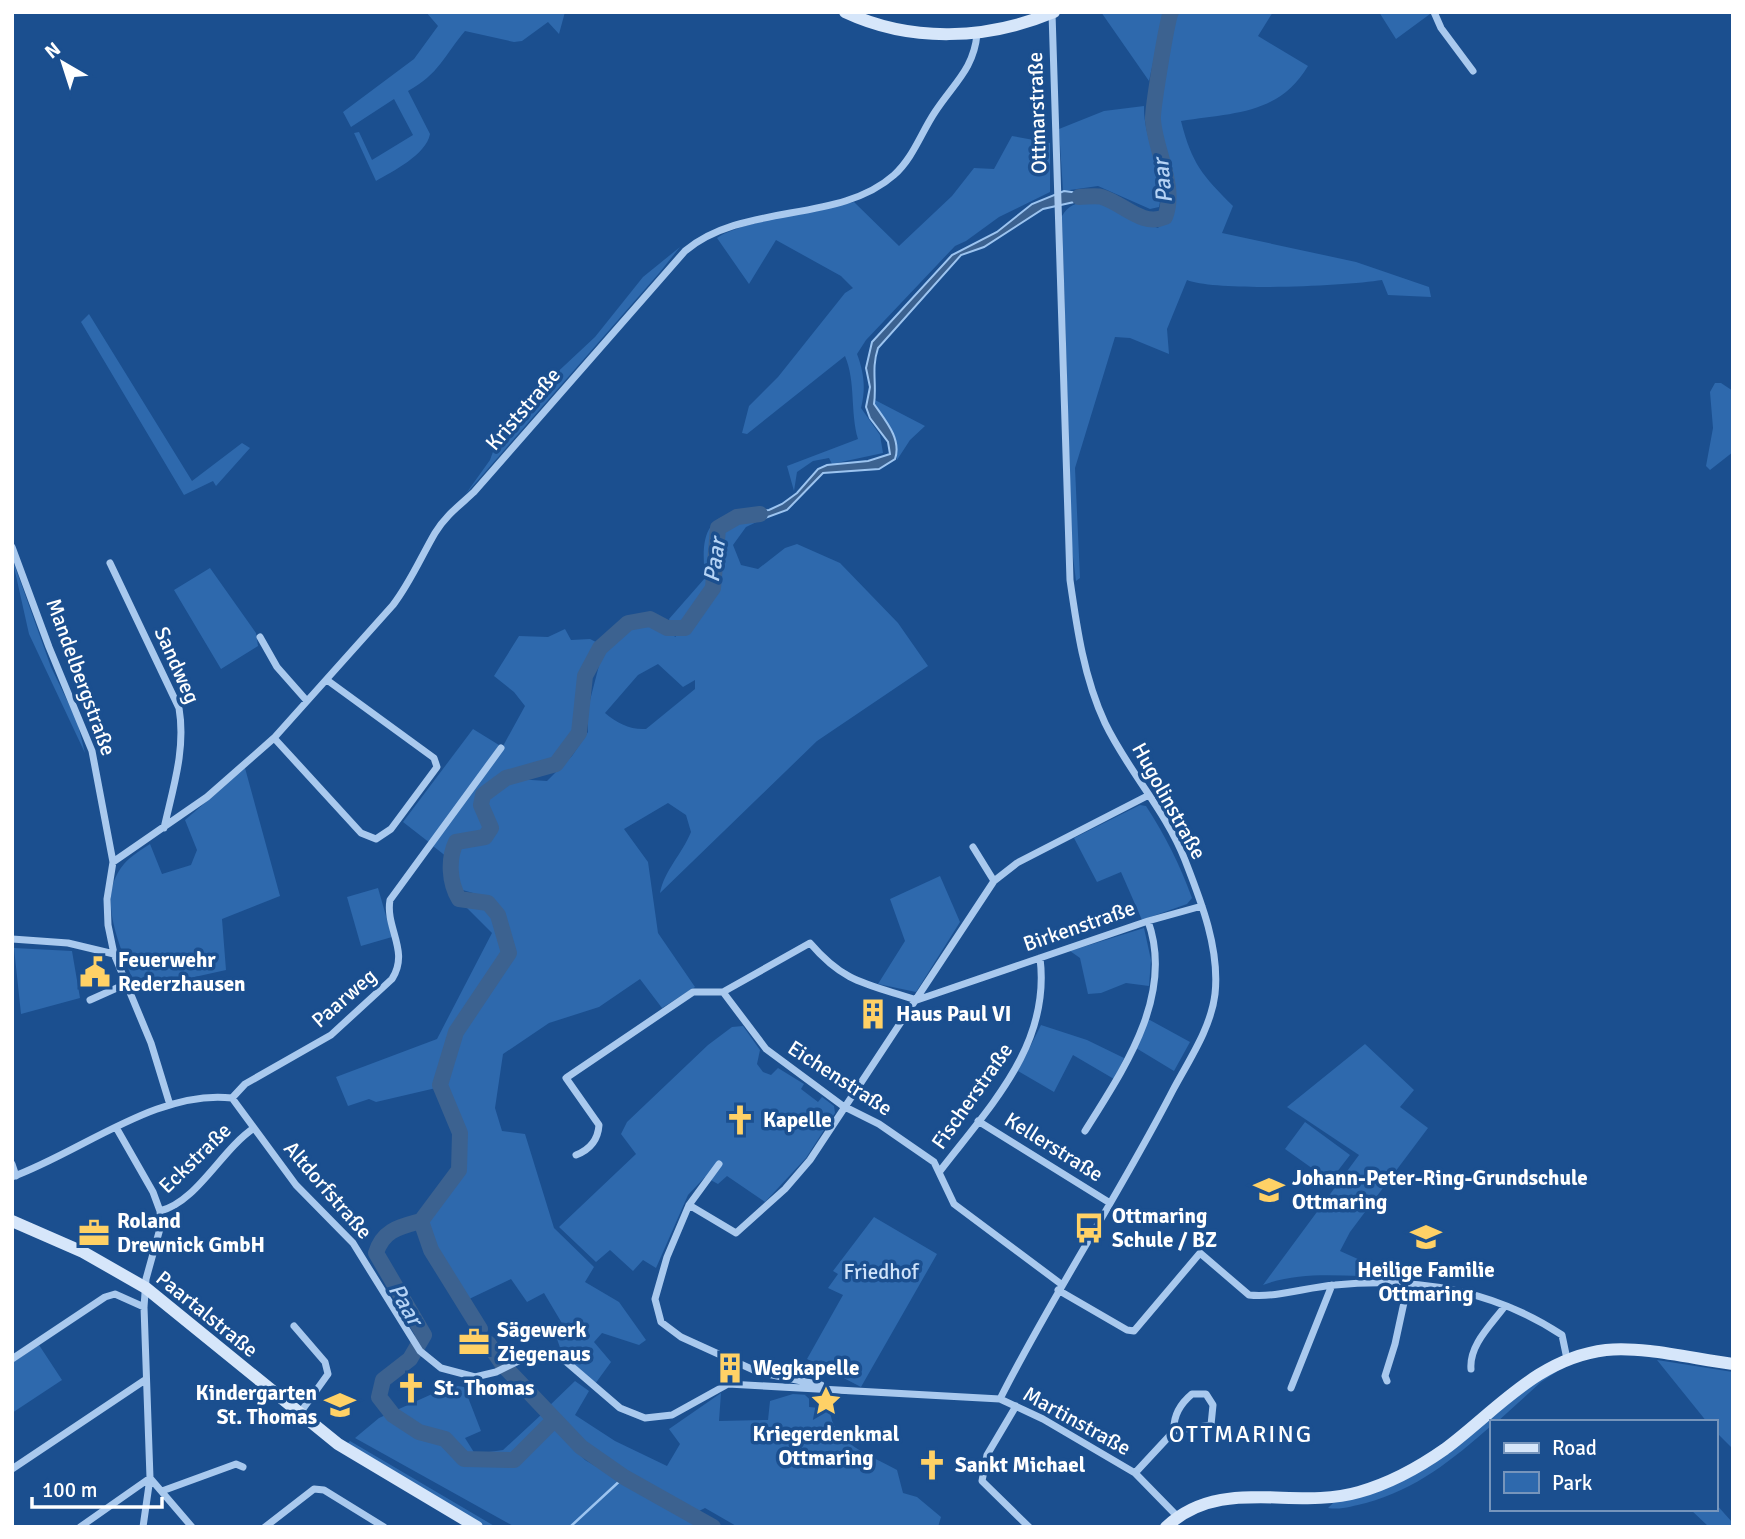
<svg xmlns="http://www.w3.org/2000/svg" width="1745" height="1539" font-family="Signika,sans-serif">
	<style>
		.green { fill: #2e69ad; fill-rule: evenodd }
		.water { fill: #3c6290; stroke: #9cc4f0; stroke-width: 2 }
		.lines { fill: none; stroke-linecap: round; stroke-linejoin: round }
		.stream { stroke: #9cc4f0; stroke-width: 2.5 }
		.river { stroke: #3c6290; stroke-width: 16 }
		.street { stroke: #a9c9ee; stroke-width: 7 }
		.secondary { stroke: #d6e6fa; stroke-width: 12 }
		.labels { text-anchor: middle; stroke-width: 7; stroke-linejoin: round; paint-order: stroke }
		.street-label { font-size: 21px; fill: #fff; stroke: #1b4f8f }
		.poi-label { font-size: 21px; font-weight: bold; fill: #fff; stroke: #1b4f8f; text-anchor: start }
		.park-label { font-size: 21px; fill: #cfe3fa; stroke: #1b4f8f }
		.water-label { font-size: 23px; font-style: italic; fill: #b5d3f5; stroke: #1b4f8f }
		.quarter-label { font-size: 24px; letter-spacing: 2px; fill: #fff; stroke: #1b4f8f }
	</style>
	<rect width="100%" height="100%" fill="#1b4f8f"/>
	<!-- green -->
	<path class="green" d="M426 12H565L559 34 548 22 522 41 514 42 465 31C444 56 439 74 408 91L430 134C426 155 393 171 376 181L354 133 359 132 372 160 413 135 394 99 351 127 343 112 414 59 438 26Z
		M1101 12H1273L1258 36 1308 66C1279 115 1232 113 1181 121 1192 164 1202 175 1233 206L1222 233 1356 262 1429 287 1431 297 1388 295 1382 280C1346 286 1217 292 1187 280L1167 329 1169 354 1130 338 1115 337 1075 468 1080 578 1076 581 1072 549 1062 216C1081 182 1134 219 1158 228 1185 198 1160 159 1159 125 1157 101 1171 49 1175 23L1161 27 1149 81Z
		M1379 12H1429L1430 14 1396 39Z
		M1144 106C1143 141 1167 171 1159 207L1150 209 1098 186 1063 191 1059 129 1104 111Z
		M1012 136 1050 143V192L999 217 966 241 955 246 866 340 857 354C864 373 866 388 861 408L880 435 883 453 832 464 829 458 813 461 797 472 794 491 787 466 858 439C850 412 856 382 845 356L747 434 742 433 749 406 778 377 845 293 853 288 841 276 776 240 749 284 717 238C733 224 829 207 854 202L899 246 952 196 974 168 994 169Z
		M680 247 660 272 465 495 490 460 499 435 519 408 595 337 643 277Z
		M89 314 192 481 242 443 250 448 216 486 213 481 184 495 81 322Z
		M1715 383H1721L1733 391V452L1710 470 1706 466 1713 428 1710 392Z
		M875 400 925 426 910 440 897 460 893 434 874 404Z
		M742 512 741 520 765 518 746 527 733 545 741 565 758 569 785 548 797 544 840 563 898 623 928 666 817 741 660 893C664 871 682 854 691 832L686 815 668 803 624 829 648 862 658 933 695 987 662 1008 640 979 599 1007 549 1023 503 1054 495 1108 502 1131 525 1134 554 1228 594 1267 585 1282 619 1302 646 1340 639 1345 602 1333 594 1342 611 1362 595 1384 563 1356 557 1339 566 1330 544 1293 527 1302 511 1279 467 1300 424 1227 463 1167 464 1134 441 1080 436 1088 376 1102 369 1099 348 1106 336 1077 437 1039 492 933 464 905 485 906 497 920 503 913 494 899 459 889 455 872 458 846 489 843C506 825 487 815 488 796L516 779 547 781 572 756 588 732V708L603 650 632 625 646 623 676 637 669 619 705 578C702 545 701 515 742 512ZM658 664 683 687 695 680V689L646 729C630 730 617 723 605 713L638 675Z
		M12 558 51 667 77 721 85 753 29 634Z
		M210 568 256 633 258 646 221 669 174 590Z
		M565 629 571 640 590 639 598 643 583 674 576 730 552 759 537 767 515 769 483 791 478 803 487 828 480 836C460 836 454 838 447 857L433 846 503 746 525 706 514 692 494 676 519 636 548 637Z
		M473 729 499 745 430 843 403 822Z
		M245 768 280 896 222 919 226 970 136 990C125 953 93 900 124 864 131 856 141 850 150 844L162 874 191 865 197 850 185 820Z
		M1140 805 1146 806C1165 835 1180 865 1192 898L1187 904 1142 920 1121 872 1097 882 1074 838Z
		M940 876 960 922 916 992 878 984 905 941 890 899Z
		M378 888 392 937 361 946 347 897Z
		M1144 928 1151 960 1149 986 1126 983 1101 993 1088 994 1080 958 1070 951Z
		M14 948 72 951 80 998 21 1014Z
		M1148 1019 1190 1042 1174 1071 1136 1048Z
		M1041 1025 1087 1040 1124 1058 1114 1079 1073 1055 1054 1092 1018 1071Z
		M743 1026 760 1050 757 1064 763 1072 771 1075 778 1068 804 1084 801 1089 818 1102 822 1097 834 1106 835 1113 806 1158 765 1202 727 1176 718 1184 705 1177 688 1195 656 1268 643 1260 633 1271 610 1250 596 1262 559 1227 636 1154 621 1134 627 1122 708 1045 732 1027Z
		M1365 1044 1414 1090 1400 1107 1428 1128 1350 1232 1340 1251 1369 1264 1361 1276C1327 1275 1295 1273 1263 1285L1359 1155 1287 1107Z
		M1305 1122 1350 1155 1330 1181 1285 1149Z
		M874 1217 937 1254 861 1387 807 1359 843 1295 828 1288 838 1274 833 1271Z
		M39 1345 62 1380 12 1413V1363Z
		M1657 1360 1733 1372V1449L1715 1431V1422H1707Z
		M1564 1367 1541 1382 1497 1422H1491V1426C1452 1460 1417 1489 1366 1503 1352 1506 1342 1510 1328 1508L1335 1501 1367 1495 1530 1384Z
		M575 1381 589 1391 575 1415 615 1441 667 1466 680 1444 669 1429 721 1393 719 1421 768 1420 770 1401 793 1394 809 1395V1407L830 1409C831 1443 871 1455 897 1470L903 1493 917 1497 941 1517 938 1527H738L705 1508 691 1515 594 1457 547 1408Z
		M452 1385 464 1387 481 1431 465 1438 475 1454 503 1450 542 1414 585 1460 699 1527H515L355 1438 379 1418Z
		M350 1441 496 1527H482L345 1446Z
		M1715 1503 1732 1522V1527H1709L1690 1509H1715Z"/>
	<!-- water -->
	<path class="water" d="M1064 191 1101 196 1043 209 984 247 961 255 878 348C871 369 877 384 874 404 885 420 902 439 895 459L879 469 823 473 787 510 765 518 740 520 742 512 769 510 782 504 797 493 818 469 827 465 868 461 890 454 888 442 870 418 866 407 870 387 866 368 872 342 952 255 997 232 1032 204Z"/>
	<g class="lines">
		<!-- stream -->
		<path class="stream" d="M570 1527 624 1477"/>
		<!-- river -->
		<path class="river" d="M1079 197C1086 197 1096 195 1102 197 1124 204 1142 227 1165 217 1177 187 1155 150 1153 120 1152 111 1167 20 1171 12
			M421 1221C399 1227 383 1230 376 1253L424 1335 410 1359 383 1380 379 1397 393 1415 419 1432 445 1439 464 1459 514 1460 554 1420
			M480 1329 431 1250 421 1221 459 1170 460 1133 440 1085 456 1032 509 953 498 915 488 903 459 899C449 882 448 859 456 842L485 837 491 828 481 805 483 795 506 778 556 764 579 733 585 676 600 648 628 623 650 619 667 628H685L713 588 718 528 737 517 760 514
			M488 1343 503 1365 581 1447 624 1477 713 1527"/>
		<!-- street -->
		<path class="street" d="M1434 12 1441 28 1473 71
			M12 547 49 647 92 751 113 862 107 899 108 925 114 954 151 1043 170 1105
			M110 563 179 708C186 749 173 788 164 828
			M260 637 277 667 307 701
			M274 738 361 833 376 839 391 829 437 767 434 758 327 680
			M973 847 994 881
			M113 862 207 797 274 738 393 605C410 583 421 557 435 533 445 516 460 505 474 492L685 251C743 202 839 224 894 175 913 158 921 133 935 112 953 84 974 69 977 34
			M12 939 68 943 114 954
			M723 992 810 943C845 984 868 984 917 1000L1148 921 1202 906
			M90 1000 128 983
			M232 1098 245 1084 331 1035 392 979C410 951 385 928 390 900L501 748
			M978 1121 1110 1203
			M117 1129 153 1192 160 1211
			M1085 1131C1123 1070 1175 996 1148 921
			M576 1155C589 1150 598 1140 599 1125L566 1078 693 992H723L766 1049 843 1106 879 1124 934 1162 954 1204 1061 1284
			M12 1164 16 1176
			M719 1164 689 1205 667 1257 655 1299 661 1322 681 1337 758 1372 821 1385
			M940 1171C990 1106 1051 1045 1040 958
			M12 1177C81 1152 158 1089 232 1098L296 1185 353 1243 420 1351 441 1368 475 1377 496 1372 533 1354 548 1353 563 1359 620 1408 645 1418 672 1415 728 1384 1000 1399 1043 1419 1135 1473 1177 1516
			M689 1205 736 1233 785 1189 810 1160 994 881 1017 863 1149 795
			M1058 1290 1127 1330 1134 1331 1200 1253 1249 1295C1277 1298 1307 1287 1335 1285 1415 1277 1494 1290 1562 1335L1567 1359
			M294 1326 325 1362 328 1374 300 1413
			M12 1359 105 1297 115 1294 144 1307
			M1471 1369C1469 1345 1491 1325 1505 1306
			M1387 1381 1385 1376 1395 1344 1408 1284
			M1291 1388 1332 1285
			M1000 1399C1053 1294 1119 1195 1173 1090 1189 1060 1211 1028 1215 994 1220 949 1201 901 1185 860 1166 811 1128 771 1105 723 1084 678 1077 629 1070 580L1052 13
			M1016 1406 987 1455 982 1481 1029 1527
			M12 1469 145 1380
			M1135 1473 1174 1431 1211 1425 1213 1405 1206 1394H1192C1180 1404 1173 1415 1174 1431
			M162 1491 236 1464 243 1467
			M80 1527 150 1478 192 1527
			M143 1527 150 1478 144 1307 146 1279 161 1225 160 1211C197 1202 221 1150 254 1128
			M265 1527 314 1489 324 1490 384 1527"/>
		<!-- secondary -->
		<path class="secondary" d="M845 12C911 43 987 40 1054 12
			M12 1221 83 1252 146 1288 338 1444 477 1527
			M1166 1527C1221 1475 1294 1511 1359 1492 1391 1483 1418 1468 1445 1449 1496 1411 1538 1358 1606 1350 1643 1346 1694 1359 1733 1364"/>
	</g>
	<!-- icons -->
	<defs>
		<g id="civic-bare" transform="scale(2.415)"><path d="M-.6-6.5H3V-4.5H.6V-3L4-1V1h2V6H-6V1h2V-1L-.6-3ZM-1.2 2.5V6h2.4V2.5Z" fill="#ffd166" stroke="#1b4f8f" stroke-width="2.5" paint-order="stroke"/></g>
		<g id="building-bare" transform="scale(2.415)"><path d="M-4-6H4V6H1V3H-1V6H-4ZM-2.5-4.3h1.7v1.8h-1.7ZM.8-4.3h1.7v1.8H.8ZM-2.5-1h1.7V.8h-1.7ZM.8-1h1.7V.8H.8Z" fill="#ffd166" stroke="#1b4f8f" stroke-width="2.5" paint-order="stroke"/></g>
		<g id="church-bare" transform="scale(2.415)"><path d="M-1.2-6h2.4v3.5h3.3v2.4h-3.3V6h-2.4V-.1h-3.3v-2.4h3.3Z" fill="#ffd166" stroke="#1b4f8f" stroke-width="2.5" paint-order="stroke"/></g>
		<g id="school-bare" transform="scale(2.415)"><path d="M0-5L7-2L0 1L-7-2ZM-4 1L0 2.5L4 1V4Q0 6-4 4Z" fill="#ffd166" stroke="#1b4f8f" stroke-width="2.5" paint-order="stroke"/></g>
		<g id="bus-bare" transform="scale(2.415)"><path d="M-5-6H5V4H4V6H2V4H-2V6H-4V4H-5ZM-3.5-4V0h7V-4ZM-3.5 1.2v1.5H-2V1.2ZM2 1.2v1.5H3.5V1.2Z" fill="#ffd166" stroke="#1b4f8f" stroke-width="2.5" paint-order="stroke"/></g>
		<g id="office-bare" transform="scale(2.415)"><path d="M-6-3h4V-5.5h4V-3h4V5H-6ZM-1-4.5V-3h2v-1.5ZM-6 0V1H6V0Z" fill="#ffd166" stroke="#1b4f8f" stroke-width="2.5" paint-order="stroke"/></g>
		<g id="sight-bare" transform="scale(2.415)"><path d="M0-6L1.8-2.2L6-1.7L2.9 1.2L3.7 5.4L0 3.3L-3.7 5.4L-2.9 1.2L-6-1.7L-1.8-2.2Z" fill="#ffd166" stroke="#1b4f8f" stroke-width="2.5" paint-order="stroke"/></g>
	</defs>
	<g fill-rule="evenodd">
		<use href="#civic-bare" x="95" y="972"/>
		<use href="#building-bare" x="873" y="1014"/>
		<use href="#church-bare" x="740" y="1120"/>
		<use href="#school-bare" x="1269" y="1190"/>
		<use href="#bus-bare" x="1089" y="1228"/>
		<use href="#office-bare" x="94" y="1233"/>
		<use href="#school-bare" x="1426" y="1237"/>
		<use href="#office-bare" x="474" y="1342"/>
		<use href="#building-bare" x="730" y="1368"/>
		<use href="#church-bare" x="411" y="1388"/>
		<use href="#sight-bare" x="826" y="1401"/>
		<use href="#school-bare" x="340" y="1405"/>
		<use href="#church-bare" x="932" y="1465"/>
	</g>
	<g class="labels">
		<!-- street labels -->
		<g class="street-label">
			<text transform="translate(1037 113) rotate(-92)" y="7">Ottmarstraße</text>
			<text transform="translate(523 409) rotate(-49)" y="7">Kriststraße</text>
			<text transform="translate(177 665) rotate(66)" y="7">Sandweg</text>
			<text transform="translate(81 677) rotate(70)" y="7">Mandelbergstraße</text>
			<text transform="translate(1169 801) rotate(61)" y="7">Hugolinstraße</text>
			<text transform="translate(1079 926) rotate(-19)" y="7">Birkenstraße</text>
			<text transform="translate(344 998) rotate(-41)" y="7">Paarweg</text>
			<text transform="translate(840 1078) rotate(33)" y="7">Eichenstraße</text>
			<text transform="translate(972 1096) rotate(-55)" y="7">Fischerstraße</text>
			<text transform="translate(1054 1147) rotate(32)" y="7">Kellerstraße</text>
			<text transform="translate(195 1158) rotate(-44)" y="7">Eckstraße</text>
			<text transform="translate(328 1190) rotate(49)" y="7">Altdorfstraße</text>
			<text transform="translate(207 1314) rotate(39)" y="7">Paartalstraße</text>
			<text transform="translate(1077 1421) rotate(29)" y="7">Martinstraße</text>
		</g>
		<!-- poi labels -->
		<g class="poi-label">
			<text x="118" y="967">Feuerwehr<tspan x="118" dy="24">Rederzhausen</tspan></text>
			<text x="896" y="1021">Haus Paul VI</text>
			<text x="763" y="1127">Kapelle</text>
			<text x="1292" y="1185">Johann-Peter-Ring-Grundschule<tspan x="1292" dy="24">Ottmaring</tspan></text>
			<text x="1112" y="1223">Ottmaring<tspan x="1112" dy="24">Schule / BZ</tspan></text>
			<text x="117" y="1228">Roland<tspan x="117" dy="24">Drewnick GmbH</tspan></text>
			<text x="1426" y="1277" text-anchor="middle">Heilige Familie<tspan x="1426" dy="24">Ottmaring</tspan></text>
			<text x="497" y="1337">Sägewerk<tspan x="497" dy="24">Ziegenaus</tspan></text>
			<text x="753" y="1375">Wegkapelle</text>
			<text x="434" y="1395">St. Thomas</text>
			<text x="317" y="1400" text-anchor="end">Kindergarten<tspan x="317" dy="24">St. Thomas</tspan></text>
			<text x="826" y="1441" text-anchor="middle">Kriegerdenkmal<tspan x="826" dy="24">Ottmaring</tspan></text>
			<text x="955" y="1472">Sankt Michael</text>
		</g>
		<!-- park labels -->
		<g class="park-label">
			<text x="881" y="1279">Friedhof</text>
		</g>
		<!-- water labels -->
		<g class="water-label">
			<text transform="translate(1162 181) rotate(-95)" y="8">Paar</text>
			<text transform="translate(714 560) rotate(-81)" y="8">Paar</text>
			<text transform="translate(406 1304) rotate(60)" y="8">Paar</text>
		</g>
		<!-- quarter labels -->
		<g class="quarter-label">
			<text x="1241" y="1442">OTTMARING</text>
		</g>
	</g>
	<!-- border -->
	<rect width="1745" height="1539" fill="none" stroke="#ffffff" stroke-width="28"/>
	<!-- legend -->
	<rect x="1490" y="1420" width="228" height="91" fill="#1b4f8f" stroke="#7695bc" stroke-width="2"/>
	<rect x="1504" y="1443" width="35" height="10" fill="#d6e6fa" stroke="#7695bc" stroke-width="2"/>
	<text x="1552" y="1455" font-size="21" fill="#ffffff">Road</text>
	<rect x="1504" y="1472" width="35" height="21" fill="#2e69ad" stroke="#7695bc" stroke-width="2"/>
	<text x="1552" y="1490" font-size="21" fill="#ffffff">Park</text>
	<!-- north arrow -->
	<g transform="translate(63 63) rotate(321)" stroke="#1b4f8f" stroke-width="5" paint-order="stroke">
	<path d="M0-5L12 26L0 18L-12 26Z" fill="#ffffff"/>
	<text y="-10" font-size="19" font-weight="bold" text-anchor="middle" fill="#ffffff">N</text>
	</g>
	<!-- scale -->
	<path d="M32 1497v10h130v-10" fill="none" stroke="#ffffff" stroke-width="3.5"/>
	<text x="42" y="1497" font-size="21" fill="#ffffff" stroke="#1b4f8f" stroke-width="5" paint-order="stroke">100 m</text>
</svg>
